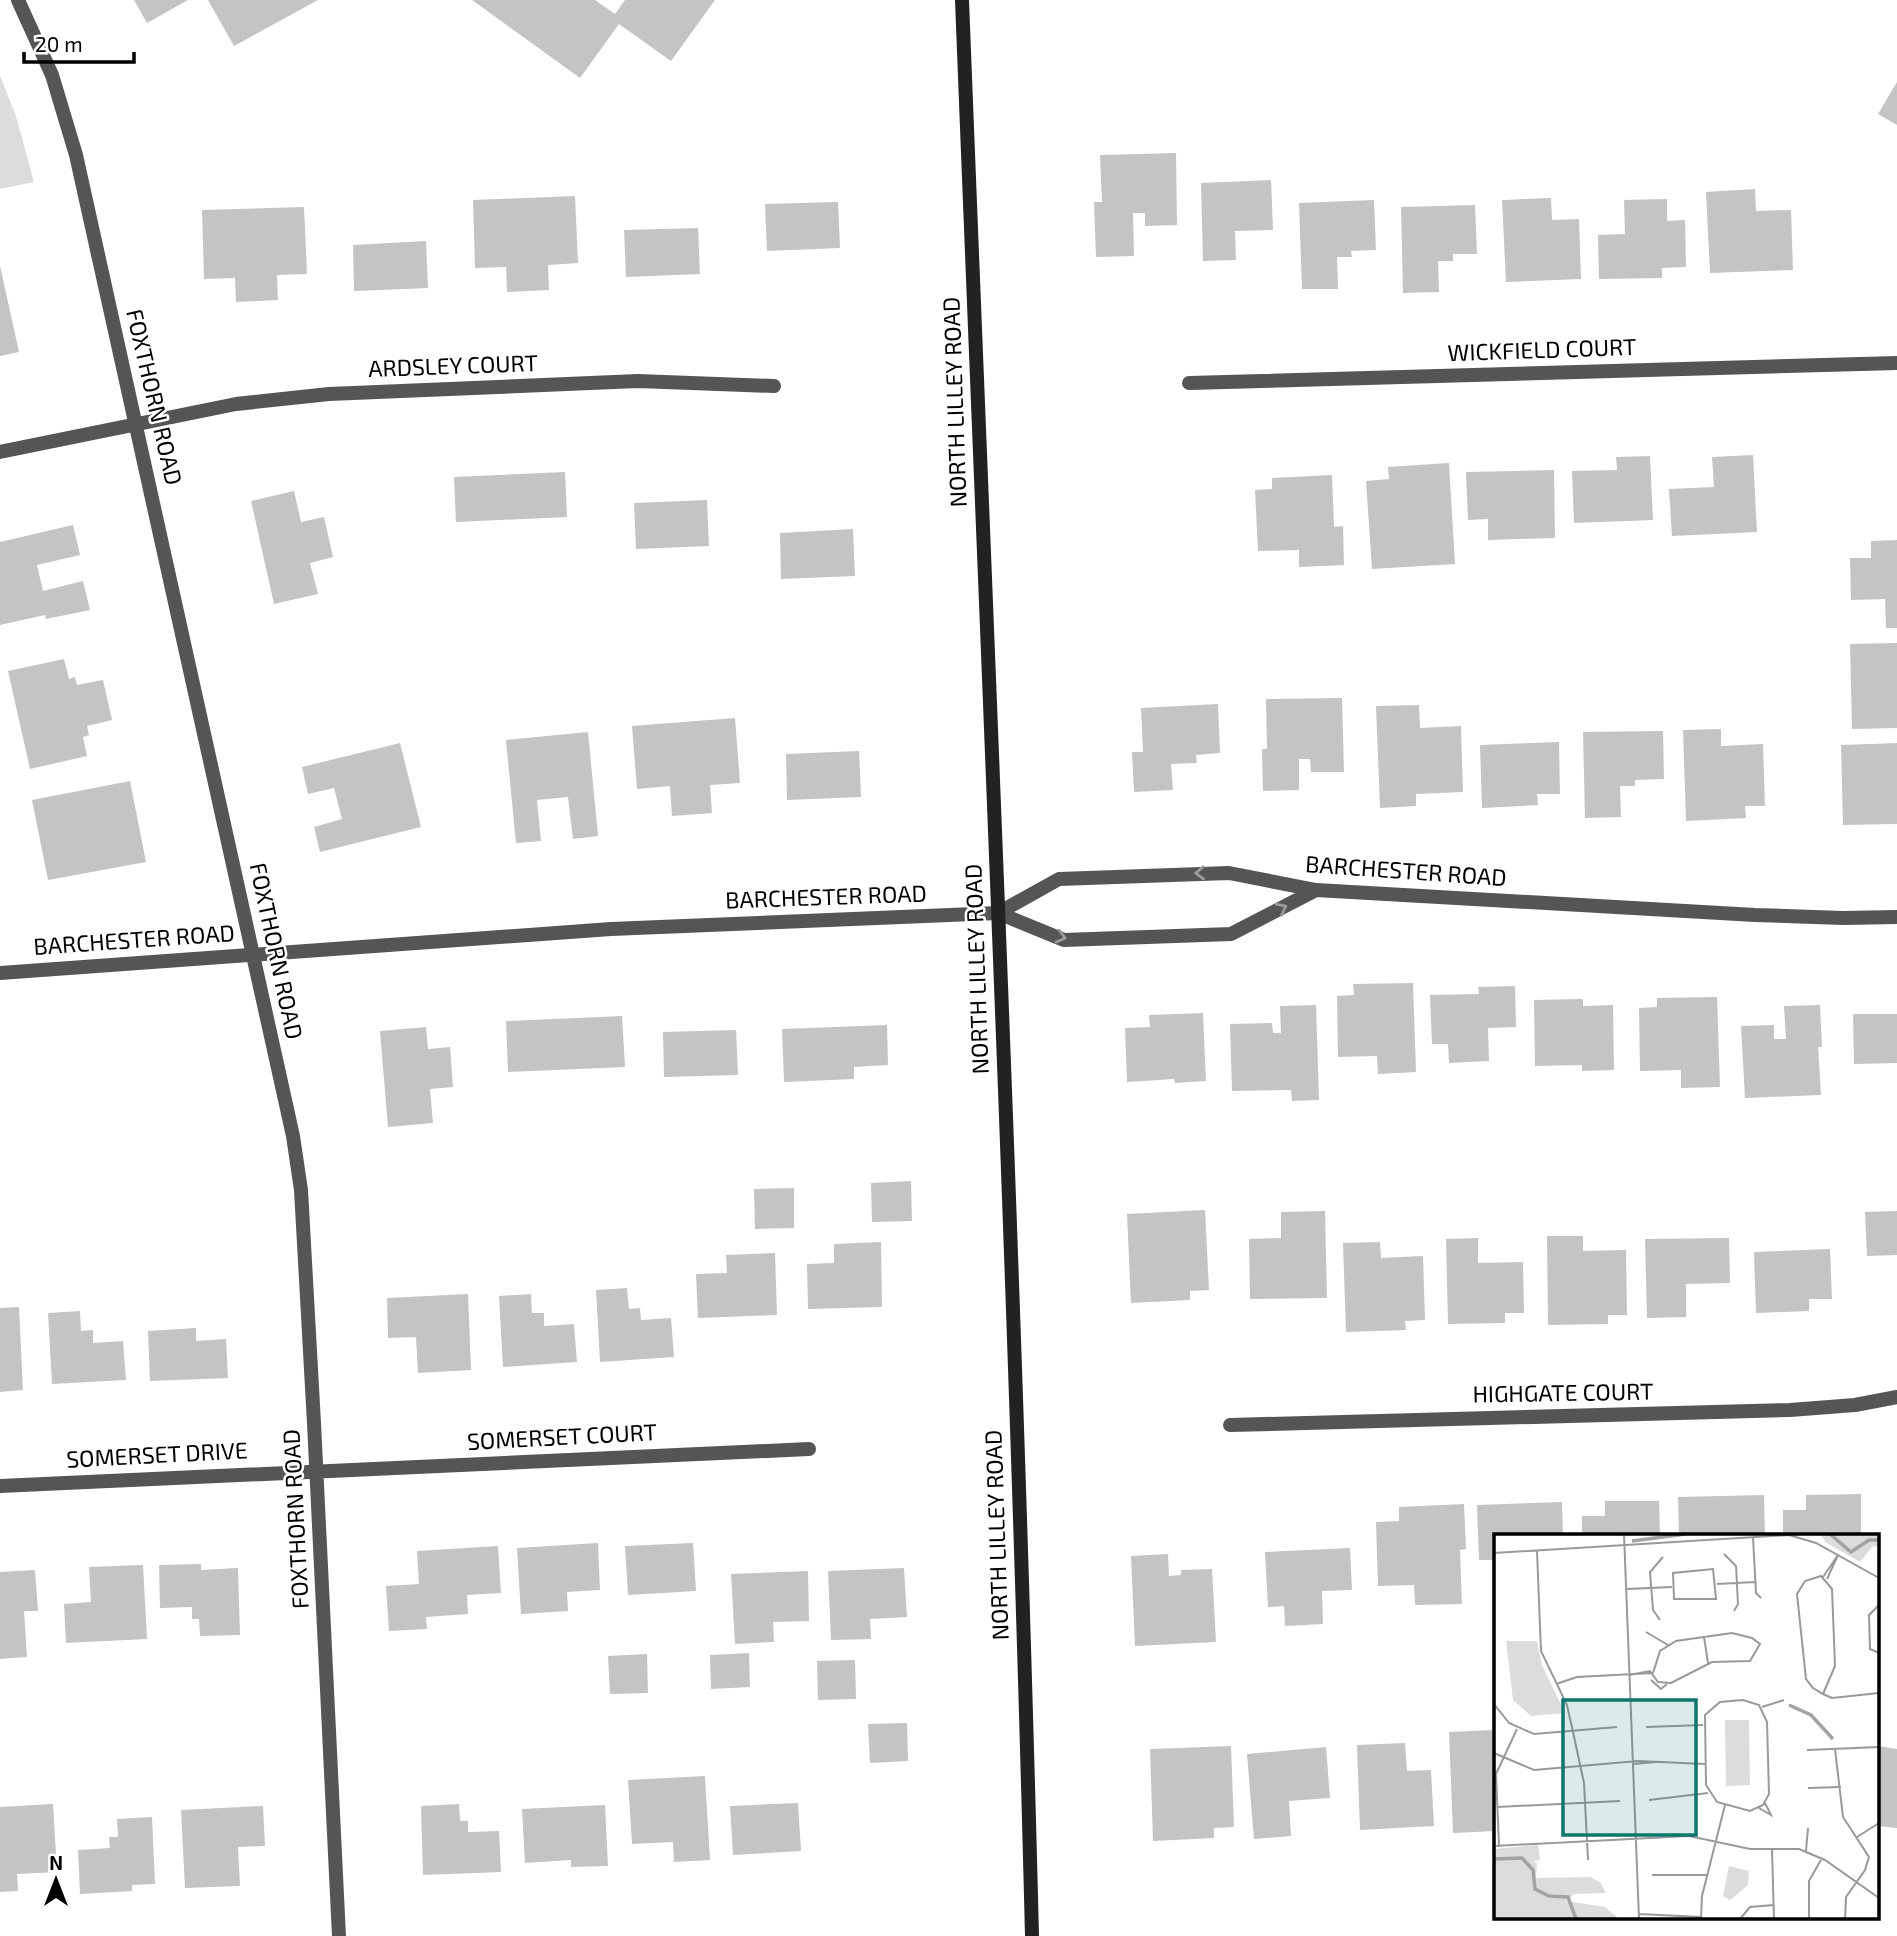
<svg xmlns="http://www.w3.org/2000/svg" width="1897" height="1936" font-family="'Exo 2',sans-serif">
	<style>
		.green { fill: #dcdcdc }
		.building { fill: #c4c4c4 }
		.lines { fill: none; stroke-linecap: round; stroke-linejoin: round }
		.street { stroke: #555; stroke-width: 14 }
		.secondary { stroke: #222; stroke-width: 14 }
		.oneway { stroke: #999 }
		.labels { text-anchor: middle; stroke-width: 5; stroke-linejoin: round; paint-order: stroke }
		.street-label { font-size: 23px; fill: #000; stroke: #fff }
		.inset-river { fill: none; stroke: #a3a3a3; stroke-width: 3.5 }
		.inset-road { fill: none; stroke: #999; stroke-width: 2 }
		.view { fill: #0f766e; fill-opacity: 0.15; stroke: #0f766e; stroke-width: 3.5 }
		.inset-edge { fill: none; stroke: #000; stroke-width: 3.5 }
	</style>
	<rect width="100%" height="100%" fill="#fff"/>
	<!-- green -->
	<path class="green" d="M0 76 16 116 34 182 0 189Z"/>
	<!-- building -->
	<path class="building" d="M134 0H188L147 23Z
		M208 0H318L234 46Z
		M472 0H595L615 14 625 0H715L671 61 619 24 580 78Z
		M1897 82V125L1878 114Z
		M1176 153 1177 225 1145 226V213H1133L1134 256 1096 257 1094 202H1102L1100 155Z
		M1271 180 1273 230 1235 231 1236 260 1203 261 1201 183Z
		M1755 189 1756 211 1791 210 1793 270 1710 273 1706 192Z
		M575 196 578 263 548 265 549 290 507 292 506 267 475 268 473 200Z
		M1551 198 1552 220 1579 219 1581 279 1506 282 1502 200Z
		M1667 199V221L1685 220 1686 267 1662 268V278L1599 279 1598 235 1625 234 1624 200Z
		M1374 200 1376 250 1351 251 1352 257H1337L1338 289H1302L1299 203Z
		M838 202 840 248 767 251 765 204Z
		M1475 205 1477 254H1453V261H1438L1439 292 1403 293 1401 207Z
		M304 207 307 274 277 275 278 300 236 302 235 278 204 279 202 210Z
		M698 228 700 274 626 277 624 230Z
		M426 241 428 288 354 291 353 245Z
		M0 266 19 352 0 356Z
		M1753 455 1757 532 1672 536 1669 489 1714 487 1712 457Z
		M1650 456 1653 520 1574 523 1572 471 1617 470 1616 457Z
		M1449 463 1455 564 1372 569 1366 481 1389 479 1388 467Z
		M1554 470 1555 538 1488 540V519L1468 520 1466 472Z
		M565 472 567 517 456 522 454 477Z
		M1332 475 1334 527 1343 526 1344 565 1299 567V550L1258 551 1255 490 1272 489V478Z
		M294 491 301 522 324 517 333 557 310 563 318 594 274 604 251 501Z
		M707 500 709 546 636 549 634 503Z
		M73 525 80 555 37 565 43 591 83 581 90 610 46 619 45 615 0 625V542Z
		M853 529 855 576 781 579 780 533Z
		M1897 540V628H1886L1885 599 1851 600 1850 558H1871V541Z
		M1897 643V728L1852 729 1850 644Z
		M64 659 69 679 75 677 77 685 103 680 112 720 87 726 89 735 83 737 87 756 30 769 8 671Z
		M1342 698 1344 772H1311L1310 759H1299V790L1263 791 1262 749H1267L1266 699Z
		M1218 704 1220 753 1196 755 1197 763 1171 764 1173 790 1134 792 1132 752H1143L1141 708Z
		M1419 705 1420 728 1461 726 1463 792 1416 794V806L1380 808 1376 706Z
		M735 718 740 783 710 785 712 813 672 816 670 786 637 789 632 726Z
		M1721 729V746L1763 744 1765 806H1745L1746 818 1686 821 1683 730Z
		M1663 731 1664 779 1635 780V786H1620L1621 817 1585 818 1583 732Z
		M588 732 598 836 573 839 568 797 537 800 541 841 516 843 506 740Z
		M1559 742 1560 794H1537L1538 805 1482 808 1480 745Z
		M400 743 421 827 320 852 314 827 342 819 334 788 308 794 302 767Z
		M1897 743V824L1843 825 1841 745Z
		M859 751 861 797 787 800 786 754Z
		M130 781 146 862 48 880 32 800Z
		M1413 983 1416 1072 1378 1074 1377 1056 1338 1057 1337 996 1354 995 1353 984Z
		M1515 986 1516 1027 1488 1028 1489 1061 1449 1063 1448 1044H1432L1430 995 1479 994 1478 987Z
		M1717 997 1720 1087 1681 1088V1070L1640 1071 1639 1008 1657 1007V998Z
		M1583 999V1006L1613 1005 1614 1070 1582 1071V1065L1535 1066 1534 1000Z
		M1316 1005 1319 1100 1292 1101 1291 1090 1232 1091 1230 1024 1272 1023 1273 1033H1281L1280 1006Z
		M1820 1005 1822 1047H1818L1821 1095 1745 1098 1741 1026 1774 1025V1039H1786L1784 1006Z
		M1203 1013 1206 1081 1175 1083 1174 1079 1127 1082 1125 1028 1150 1027 1149 1015Z
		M1853 1014H1897V1063L1854 1064Z
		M622 1016 625 1067 508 1072 506 1021Z
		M887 1025 888 1065 854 1067V1079L784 1082 782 1029Z
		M426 1027 428 1049 450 1047 453 1087 430 1089 433 1123 388 1127 380 1031Z
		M736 1030 738 1075 664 1077 663 1032Z
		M911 1181 912 1221 872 1222 871 1183Z
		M794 1188V1228L755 1229 754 1189Z
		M1205 1210 1209 1290 1190 1291V1300L1131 1303 1127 1214Z
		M1325 1211 1327 1298 1250 1299 1249 1239 1281 1238V1212Z
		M1897 1211V1255L1867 1256 1865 1212Z
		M1547 1236H1583V1251L1626 1250 1627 1315H1608V1324L1548 1325Z
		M1478 1238V1263L1523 1262 1524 1313H1505V1323L1448 1324 1446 1239Z
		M1729 1238 1730 1283 1686 1284V1317L1647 1318 1645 1239Z
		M881 1242 882 1307 808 1309 807 1264 834 1263V1244Z
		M1380 1242 1381 1258 1423 1256 1425 1320 1405 1321 1406 1330 1346 1332 1343 1243Z
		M1830 1249 1832 1299H1809V1311L1756 1313 1754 1252Z
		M775 1253 777 1315 698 1318 696 1274 727 1273 726 1255Z
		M627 1288 629 1309 640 1308 641 1320 671 1318 674 1357 600 1362 596 1290Z
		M468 1294 471 1370 418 1373 416 1337 388 1338 387 1298Z
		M531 1294 532 1313H544V1326L574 1324 577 1362 503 1367 499 1296Z
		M19 1307 23 1390 0 1392V1308Z
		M80 1311 81 1331 93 1330V1343L123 1341 126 1380 52 1384 48 1313Z
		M196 1328V1341L226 1339 228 1378 150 1381 148 1331Z
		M1861 1494V1535H1783V1510H1806V1495Z
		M1764 1495 1765 1535H1679L1678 1497Z
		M1605 1501H1659L1660 1535H1582V1516H1605Z
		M1562 1502 1563 1535H1496V1560H1479L1477 1505Z
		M1464 1504 1466 1549 1460 1550 1462 1604 1415 1605 1414 1585 1378 1586 1376 1522 1399 1521V1507Z
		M598 1543 600 1590 567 1592 568 1611 521 1614 517 1548Z
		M693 1543 696 1591 628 1595 625 1546Z
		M498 1546 501 1593 467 1595 468 1614 426 1617 427 1629 389 1631 386 1586 419 1584 417 1551Z
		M1350 1548 1352 1590 1322 1591 1323 1624 1285 1626 1284 1606 1268 1607 1265 1552Z
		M1168 1554 1169 1576 1181 1575V1570L1212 1569 1216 1642 1135 1646 1131 1556Z
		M201 1564V1570L238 1568 240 1635 200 1636 199 1619H192V1607L160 1608 159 1565Z
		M143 1565 147 1639 66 1643 64 1604 91 1602 89 1567Z
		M904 1568 907 1617 870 1619 871 1639 831 1640 828 1571Z
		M35 1570 38 1611H24L27 1657 0 1659V1572Z
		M808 1571 809 1621 773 1622 774 1642 735 1644 731 1574Z
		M749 1653 750 1687 711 1689 710 1655Z
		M647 1654 648 1693 610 1694 608 1656Z
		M855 1660 856 1699 818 1700 817 1661Z
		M907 1723 908 1761 870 1763 868 1724Z
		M1493 1730 1494 1753H1496L1495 1831 1453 1833 1449 1732Z
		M1405 1743 1407 1771 1431 1770 1434 1826 1360 1830 1357 1745Z
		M1231 1746 1234 1827 1214 1828V1838L1153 1841 1150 1749Z
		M1878 1746 1897 1749V1828L1878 1826Z
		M1326 1747 1330 1798 1289 1801 1291 1836 1254 1839 1247 1754Z
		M705 1776 710 1860 674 1862 673 1842 632 1844 628 1780Z
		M798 1803 801 1851 733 1855 730 1806Z
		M53 1804 57 1872 17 1874 18 1891 0 1892V1807Z
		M459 1804 460 1821H468V1832L499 1831 501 1872 423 1875 421 1806Z
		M605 1805 608 1866 571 1867V1860L525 1863 522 1809Z
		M263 1806 265 1846 238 1847 240 1886 185 1888 181 1810Z
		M152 1817 155 1884 132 1885V1891L80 1894 78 1850 110 1848 109 1837H118L117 1819Z"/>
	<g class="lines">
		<!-- street -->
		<path class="street" d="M18 0 52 75 76 155 293 1136 301 1190 314 1423 339 1936
			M1189 383 1897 363
			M0 452 236 404 329 394 638 381 774 386
			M998 913 1064 940 1231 934 1316 890
			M0 973 611 929 998 913 1059 879 1229 873 1316 890 1755 915 1843 918 1897 917
			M1230 1425 1790 1410 1855 1405 1897 1397
			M0 1486 809 1449"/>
		<!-- secondary -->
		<path class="secondary" d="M962 0C987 645 1016 1290 1032 1936"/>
	</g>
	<!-- one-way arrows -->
	<defs><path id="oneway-chevron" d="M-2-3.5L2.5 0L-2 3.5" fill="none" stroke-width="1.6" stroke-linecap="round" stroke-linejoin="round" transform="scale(1.75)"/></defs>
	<g class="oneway">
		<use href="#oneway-chevron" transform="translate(1200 873) rotate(178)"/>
		<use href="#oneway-chevron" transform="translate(1282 908) rotate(-27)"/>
		<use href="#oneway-chevron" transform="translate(1061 937) rotate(14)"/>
	</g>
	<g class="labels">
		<!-- street labels -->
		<g class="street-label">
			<text transform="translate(1542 350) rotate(-2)" y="8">WICKFIELD COURT</text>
			<text transform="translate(453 366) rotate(-2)" y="8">ARDSLEY COURT</text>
			<text transform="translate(154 397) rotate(77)" y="8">FOXTHORN ROAD</text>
			<text transform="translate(955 402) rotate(-92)" y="8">NORTH LILLEY ROAD</text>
			<text transform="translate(1406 871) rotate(4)" y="8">BARCHESTER ROAD</text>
			<text transform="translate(826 897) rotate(-2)" y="8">BARCHESTER ROAD</text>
			<text transform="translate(134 940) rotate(-4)" y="8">BARCHESTER ROAD</text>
			<text transform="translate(276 951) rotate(78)" y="8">FOXTHORN ROAD</text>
			<text transform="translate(977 969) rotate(-92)" y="8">NORTH LILLEY ROAD</text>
			<text transform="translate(1563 1393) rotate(-1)" y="8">HIGHGATE COURT</text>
			<text transform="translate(562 1437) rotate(-3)" y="8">SOMERSET COURT</text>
			<text transform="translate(157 1455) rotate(-3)" y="8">SOMERSET DRIVE</text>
			<text transform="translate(296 1519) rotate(-93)" y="8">FOXTHORN ROAD</text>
			<text transform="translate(997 1535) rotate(-92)" y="8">NORTH LILLEY ROAD</text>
		</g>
	</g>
	<!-- overview -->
	<g transform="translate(1494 1534)">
		<rect width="385" height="385" fill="#fff"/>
		<path d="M327 0H385V13L379 12 366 28 331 8ZM12 107H43L48 131 71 179 37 182 19 166ZM231 186H255L256 251 232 252ZM44 311 46 326 39 327 43 329 42 344 96 343 106 348 112 359 80 360 72 367 111 373 125 385H0V315ZM235 332 255 337 254 351 236 366 229 362Z" fill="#dcdcdc"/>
		<path class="inset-river" d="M336 0 357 18 375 6H385M138 7 192 0M295 171 317 181 339 205M0 325 28 324 39 336 41 355 55 362 74 363 82 385"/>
		<path class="inset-road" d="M130 0 145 385M259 3 262 59 267 64M43 17 47 117 73 171 79 198 90 249 94 326M0 19 295 1 322 9 385 44M230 20 242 32 244 70 240 77M219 35 222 65H180L179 39ZM329 43 344 21M333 45 344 21M223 50 261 48M132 55 178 53M133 55 156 54M385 71 375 81 376 115 385 119M166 86 159 76 156 38 169 23M152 98 174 111M210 103 214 129M135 141 156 137 164 148 177 149 218 128 256 127 266 110 258 104 238 99 182 107 166 117 159 139M157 146 167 155 173 150M62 150 83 143 159 139M329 160 341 132 338 55 327 42 311 47 303 60 312 145 319 154 329 160 338 164 385 159M249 166 265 171 273 188 275 260 269 271 256 277 223 268 212 251 211 181 226 168ZM0 170 15 189 40 200 123 193M268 173 290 166M152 193 209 191M341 215 349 283 375 323 371 336 352 363 351 385M313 216 385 213M0 219 40 236 144 227 211 230M140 230 161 228M314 254 347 253M155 266 214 259M3 273 126 267M265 274 277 281 271 269M363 303 385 289M5 311 2 240 23 195M0 312 195 302 256 315H305L331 326 385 364M278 316 280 385M312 317 314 294M158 341H213M145 380 207 383M207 385 208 362 231 271M246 385 256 373 280 371M315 385V347L328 324"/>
		<path class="view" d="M69 166H202V301H69Z"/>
		<rect width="385" height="385" class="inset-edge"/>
	</g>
	<!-- north arrow -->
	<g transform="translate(56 1880)" stroke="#ffffff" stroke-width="5" paint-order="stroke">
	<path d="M0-5L12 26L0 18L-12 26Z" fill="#000000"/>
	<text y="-10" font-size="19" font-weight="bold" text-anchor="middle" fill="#000000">N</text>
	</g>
	<!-- scale -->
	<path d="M24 52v10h110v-10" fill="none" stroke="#000000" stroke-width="3.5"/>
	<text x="35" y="52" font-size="21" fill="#000000" stroke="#ffffff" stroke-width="5" paint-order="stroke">20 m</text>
</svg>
